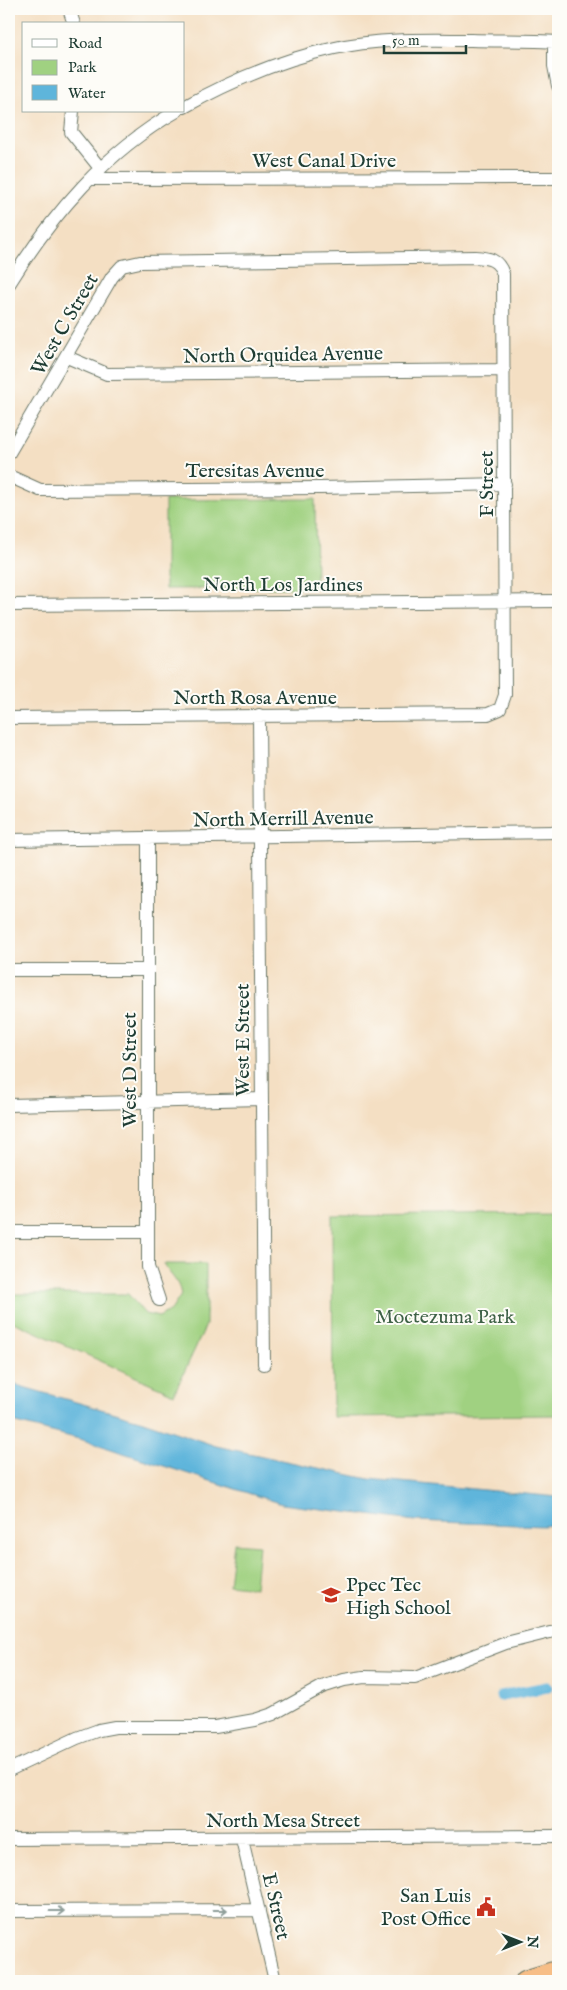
<svg xmlns="http://www.w3.org/2000/svg" width="567" height="1990" font-family="'IM FELL English',serif">
	<style>
		.green { fill: #a0d181; stroke: #60875a }
		.water { fill: #5eb5db; stroke: #3e7988 }
		.lines { fill: none; stroke-linecap: round; stroke-linejoin: round }
		.canal { stroke: #5eb5db; stroke-width: 11 }
		.minor-casing { stroke: #6a7666; stroke-width: 14 }
		.trunk-casing { stroke: #6a7666; stroke-width: 23 }
		.minor { stroke: #fff; stroke-width: 12 }
		.trunk { stroke: #f7be87; stroke-width: 21 }
		.oneway { stroke: #8f9e9a }
		.labels { text-anchor: middle; stroke-width: 4; stroke-linejoin: round; paint-order: stroke }
		.street-label { font-size: 20px; fill: #1f3d34; stroke: #fdfcf7 }
		.park-label { font-size: 20px; fill: #3f6247; stroke: #fdfcf7 }
		.poi-label { font-size: 20px; fill: #1f3d34; stroke: #fdfcf7; text-anchor: start }
	</style>
	<rect width="100%" height="100%" fill="#fdfcf7"/>
	<filter id="ink" filterUnits="userSpaceOnUse"><feTurbulence type="fractalNoise" baseFrequency=".02" numOctaves="2"/><feDisplacementMap in="SourceGraphic" scale="10" xChannelSelector="R" yChannelSelector="G"/><feConvolveMatrix kernelMatrix="1 2 1 2 8 2 1 2 1" color-interpolation-filters="sRGB"/></filter>
	<filter id="wash" filterUnits="userSpaceOnUse"><feTurbulence type="fractalNoise" baseFrequency=".0096" numOctaves="4" result="noise"/><feDisplacementMap in="SourceGraphic" scale="20" xChannelSelector="R" yChannelSelector="G"/><feGaussianBlur stdDeviation="1.12" result="paint"/><feColorMatrix in="noise" values="0 0 0 0 0 0 0 0 0 0 0 0 0 0 0 0 0 1.4 0 .05"/><feComposite in="paint" operator="in"/></filter>
	<g filter="url(#wash)">
		<rect width="100%" height="100%" fill="#f4dfc3"/>
		<!-- green -->
		<path class="green" d="M315 499 316 588 165 589V500Z
			M558 1214V1415L333 1417 332 1216Z
			M164 1264H206V1325L174 1394 9 1320V1294H128L145 1314 159 1317 172 1309 181 1295C179 1280 170 1276 164 1264Z
			M234 1543 259 1545 255 1588 229 1585Z"/>
		<!-- water -->
		<path class="water" d="M9 1383 143 1421 216 1446 369 1479 558 1497V1524L543 1526 415 1521 282 1504 83 1440 9 1421Z"/>
		<g class="lines">
			<!-- canal -->
			<path class="canal" d="M501 1696 547 1687"/>
		</g>
	</g>
	<g filter="url(#ink)">
		<g class="lines">
			<!-- minor casing -->
			<g class="minor-casing">
				<path id="minor" d="M69 9 74 24
					M554 42V66L558 86
					M184 107C231 81 282 59 335 48 379 38 426 40 471 40 500 41 529 40 558 42
					M73 111 71 132 100 168
					M90 179 558 178
					M9 284C52 215 105 152 177 111
					M67 357 107 374 504 370
					M9 453 112 277 122 266 140 262 475 257C489 258 498 259 503 274L505 695 500 709 488 714 9 718
					M9 476 40 490 320 488 505 484
					M9 605 558 601
					M259 715 264 1364
					M148 839V1267L159 1300
					M9 840 558 832
					M9 970H148
					M9 1105 261 1099
					M9 1232H148
					M9 1770 77 1738 99 1730 115 1727H215L255 1720 273 1714 322 1687 344 1680 364 1677 415 1678 506 1643 558 1630
					M9 1839 558 1836
					M242 1839 275 1981
					M9 1911 259 1910"/>
			</g>
			<!-- trunk casing -->
			<g class="trunk-casing">
				<path id="trunk" d="M526 1981 558 1971"/>
			</g>
			<!-- minor -->
			<use href="#minor" class="minor"/>
			<!-- trunk -->
			<use href="#trunk" class="trunk"/>
		</g>
		<!-- one-way arrows -->
		<defs><path id="oneway-shaft" d="M-6 0H5M1.5-3L5.5 0L1.5 3" fill="none" stroke-width="1.6" stroke-linecap="round" stroke-linejoin="round" transform="scale(1.25)"/></defs>
		<g class="oneway">
			<use href="#oneway-shaft" transform="translate(220 1910)"/>
			<use href="#oneway-shaft" transform="translate(57 1911)"/>
		</g>
	</g>
	<!-- icons -->
	<defs>
		<g id="school-bare" transform="scale(1.5)"><path d="M0-5L7-2L0 1L-7-2ZM-4 1L0 2.5L4 1V4Q0 6-4 4Z" fill="#c8321e" stroke="#fdfcf7" stroke-width="2.5" paint-order="stroke"/></g>
		<g id="civic-bare" transform="scale(1.5)"><path d="M-.6-6.5H3V-4.5H.6V-3L4-1V1h2V6H-6V1h2V-1L-.6-3ZM-1.2 2.5V6h2.4V2.5Z" fill="#c8321e" stroke="#fdfcf7" stroke-width="2.5" paint-order="stroke"/></g>
	</defs>
	<g fill-rule="evenodd">
		<use href="#school-bare" x="331" y="1595"/>
		<use href="#civic-bare" x="486" y="1907"/>
	</g>
	<g class="labels">
		<!-- street labels -->
		<g class="street-label">
			<text x="324" y="167">West Canal Drive</text>
			<text transform="translate(64 324) rotate(-60)" y="7">West C Street</text>
			<text transform="translate(283 354) rotate(-1)" y="7">North Orquidea Avenue</text>
			<text x="255" y="477">Teresitas Avenue</text>
			<text transform="translate(486 484) rotate(-90)" y="7">F Street</text>
			<text x="283" y="591">North Los Jardines</text>
			<text x="255" y="704">North Rosa Avenue</text>
			<text transform="translate(283 818) rotate(-1)" y="7">North Merrill Avenue</text>
			<text transform="translate(242 1040) rotate(-90)" y="7">West E Street</text>
			<text transform="translate(129 1070) rotate(-90)" y="7">West D Street</text>
			<text x="283" y="1827">North Mesa Street</text>
			<text transform="translate(277 1906) rotate(77)" y="7">E Street</text>
		</g>
		<!-- park labels -->
		<g class="park-label">
			<text x="445" y="1323">Moctezuma Park</text>
		</g>
		<!-- poi labels -->
		<g class="poi-label">
			<text x="346" y="1591">Ppec Tec<tspan x="346" dy="23">High School</tspan></text>
			<text x="471" y="1902" text-anchor="end">San Luis<tspan x="471" dy="23">Post Office</tspan></text>
		</g>
	</g>
	<!-- margin -->
	<rect width="567" height="1990" fill="none" stroke="#fdfcf7" stroke-width="30"/>
	<!-- legend -->
	<rect x="22" y="22" width="162" height="90" fill="#fdfcf7" stroke="#a4b0a9"/>
	<rect x="32" y="39" width="25" height="8" fill="#ffffff" stroke="#a4b0a9"/>
	<text x="68" y="48" font-size="15" fill="#1f3d34">Road</text>
	<rect x="32" y="60" width="25" height="15" fill="#a0d181" stroke="#a4b0a9"/>
	<text x="68" y="72" font-size="15" fill="#1f3d34">Park</text>
	<rect x="32" y="85" width="25" height="15" fill="#5eb5db" stroke="#a4b0a9"/>
	<text x="68" y="98" font-size="15" fill="#1f3d34">Water</text>
	<!-- north arrow -->
	<g transform="translate(520 1942) rotate(90)" stroke="#fdfcf7" stroke-width="4" paint-order="stroke">
	<path d="M0-4L9 19L0 12L-9 19Z" fill="#1f3d34"/>
	<text y="-8" font-size="14" font-weight="bold" text-anchor="middle" fill="#1f3d34">N</text>
	</g>
	<!-- scale -->
	<path d="M384 45v8h82v-8" fill="none" stroke="#1f3d34" stroke-width="2.5"/>
	<text x="392" y="45" font-size="15" fill="#1f3d34" stroke="#fdfcf7" stroke-width="4" paint-order="stroke">50 m</text>
</svg>
